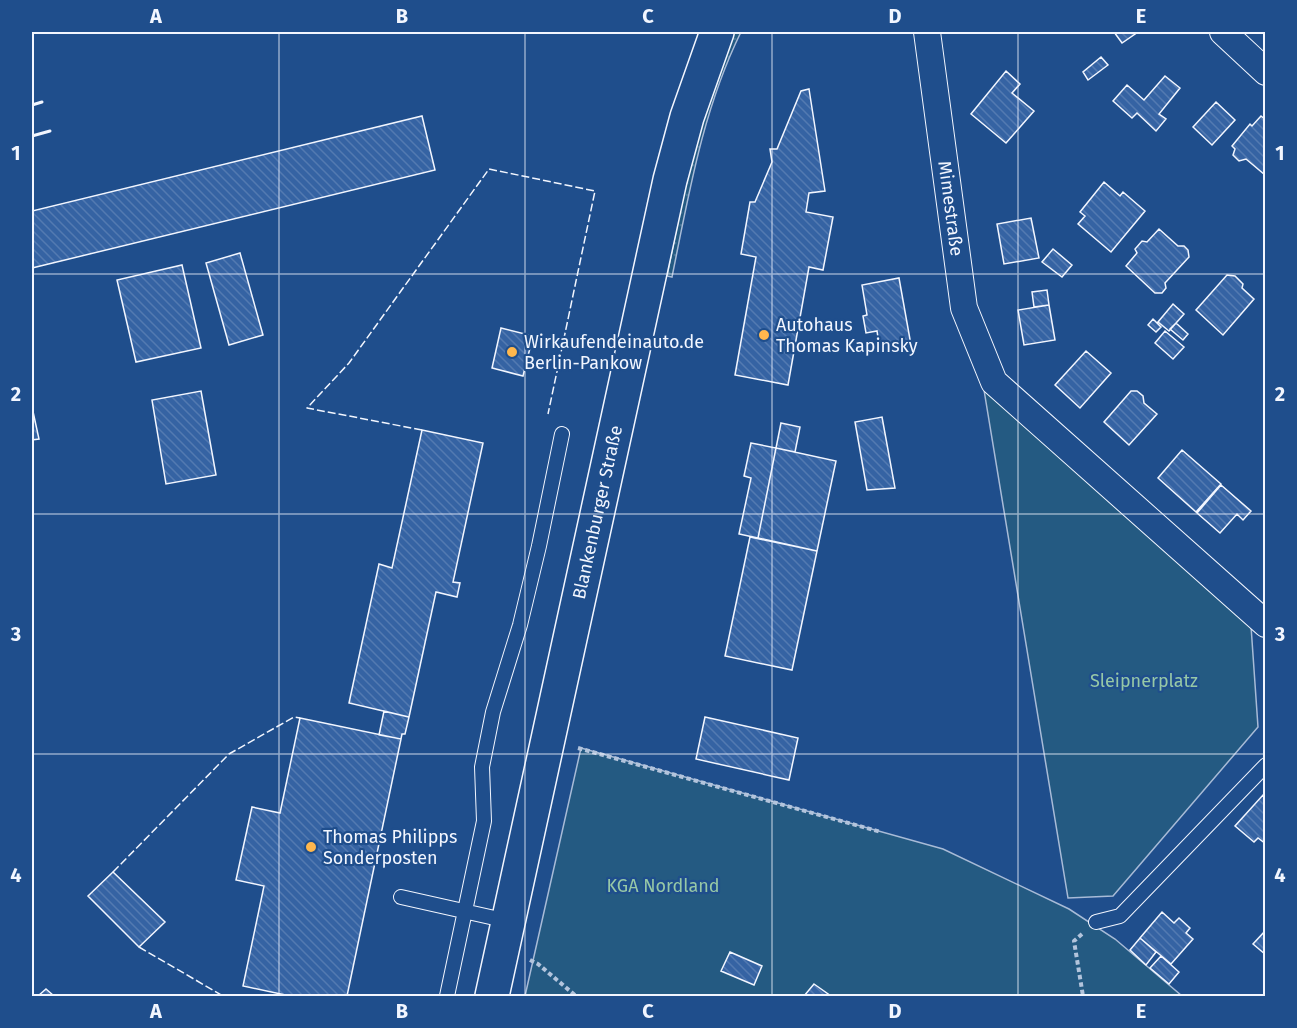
<svg xmlns="http://www.w3.org/2000/svg" width="1297" height="1028" font-family="'Fira Sans',sans-serif">
	<style>
		.grass { fill: url(#grass-dots); stroke: #a8bbd7; stroke-width: 1.5 }
		.green { fill: #245a82; stroke: #a8bbd7; stroke-width: 1.5 }
		.building { fill: url(#building-back-hatch); stroke: #f2f6ff; stroke-width: 1.5 }
		.lines { fill: none; stroke-linecap: round; stroke-linejoin: round }
		.lane-casing { stroke: #f2f6ff; stroke-width: 16 }
		.street-casing { stroke: #f2f6ff; stroke-width: 28 }
		.secondary-casing { stroke: #f2f6ff; stroke-width: 36 }
		.path { stroke: #b3c4dc; stroke-width: 4; stroke-dasharray: 4.5 3; stroke-linecap: butt }
		.lane { stroke: #1f4e8c; stroke-width: 14 }
		.street { stroke: #1f4e8c; stroke-width: 26 }
		.secondary { stroke: #1f4e8c; stroke-width: 33 }
		.fence { stroke: #f2f6ff; stroke-width: 1.5; stroke-dasharray: 8 3; stroke-linecap: butt }
		.wall { stroke: #f2f6ff; stroke-width: 3 }
		.grid { fill: none; stroke: #f2f6ff; stroke-width: 1.5; stroke-opacity: 0.55 }
		.poi-dot { fill: #ffb74d; stroke: #1f4e8c; stroke-width: 2 }
		.labels { text-anchor: middle; stroke-width: 4.5; stroke-linejoin: round; paint-order: stroke }
		.street-label { font-size: 18px; fill: #f2f6ff; stroke: #1f4e8c }
		.poi-label { font-size: 18px; fill: #f2f6ff; stroke: #1f4e8c; text-anchor: start }
		.park-label { font-size: 18px; fill: #97c8a6; stroke: #1f4e8c }
		.neatline { fill: none; stroke: #f2f6ff; stroke-width: 2 }
		.grid-label { font-size: 20px; text-anchor: middle; font-weight: bold; fill: #f2f6ff }
	</style>
	<defs>
		<pattern id="grass-dots" width="8" height="8" patternUnits="userSpaceOnUse" patternTransform="scale(1.5)"><rect width="8" height="8" fill="#245a82"/><path d="M2 2h.1M6 6h.1" fill="none" stroke="#447295" stroke-width="1.8" stroke-linecap="round"/></pattern>
		<pattern id="building-back-hatch" width="6" height="6" patternUnits="userSpaceOnUse" patternTransform="scale(1.5)"><rect width="6" height="6" fill="#3563a3"/><path d="M-1 5l2 2M0 0l6 6M5-1l2 2" fill="none" stroke="#537ab1"/></pattern>
	</defs>
	<rect width="100%" height="100%" fill="#1f4e8c"/>
	<!-- grass -->
	<path class="grass" d="M734 32H741C703 109 689 193 672 277L667 276 696 132Z"/>
	<!-- green -->
	<path class="green" d="M984 390 1251 626 1258 727 1113 896 1068 898Z
		M581 748 943 849 1069 909 1115 939 1182 996H525Z"/>
	<!-- building -->
	<path class="building" d="M1114 32H1138L1122 43Z
		M1101 57 1108 65 1088 80 1083 72Z
		M1006 71 1020 84 1012 93 1034 111 1006 143 971 114Z
		M1165 76 1180 88 1159 114 1166 119 1156 131 1137 113 1132 118 1113 101 1127 85 1144 100Z
		M809 89 825 191 809 193 806 212 833 217 823 270 809 267 788 385 735 375 756 257 741 254 750 202H755L772 162 770 149H777L801 91Z
		M1216 102 1235 120 1212 145 1193 127Z
		M422 116 435 170 32 268V211Z
		M1261 116 1266 120 1265 175 1246 159 1239 161 1233 155 1235 149 1232 146 1250 124 1252 126Z
		M1104 182 1120 196 1123 192 1145 211 1111 252 1078 224 1085 216 1080 212Z
		M1031 218 1039 258 1004 264 997 224Z
		M1159 229 1178 246H1184L1188 250 1189 257 1165 283 1166 288 1162 293H1155L1126 266 1137 253 1135 249 1142 241 1147 242Z
		M1053 249 1072 265 1062 277 1042 262Z
		M240 253 263 335 229 345 206 263Z
		M182 265 201 348 136 362 117 280Z
		M1227 275 1235 276 1243 284 1242 288 1254 299 1223 335 1196 310Z
		M899 278 911 345 880 351 877 331 866 333 863 316 867 315 862 285Z
		M1047 290 1049 305 1034 307 1032 292Z
		M1173 304 1184 314 1169 331 1158 322Z
		M1049 305 1055 340 1024 345 1018 310Z
		M1153 319 1161 327 1156 332 1148 325Z
		M1176 323 1188 334 1183 340 1170 329Z
		M501 328 533 336 523 376 492 368Z
		M1165 331 1184 347 1173 359 1155 343Z
		M1086 351 1111 373 1080 408 1055 385Z
		M201 391 216 475 166 484 152 400Z
		M1131 391H1137L1143 396 1144 403 1157 414 1129 445 1104 422Z
		M32 407 39 439 32 440Z
		M882 417 895 488 867 490 855 422Z
		M781 423 800 427 795 452 776 448Z
		M422 430 483 443 453 582 460 583 457 597 436 592 409 717 349 703 379 564 392 568Z
		M751 443 776 448 758 538 739 534 751 478 744 476Z
		M776 448 836 461 817 551 758 538Z
		M1182 450 1221 484 1196 512 1158 478Z
		M1221 485 1251 511 1243 520 1237 514 1220 533 1197 513Z
		M750 537 817 551 792 670 725 656Z
		M384 711 409 717 405 734H402L401 739 379 735Z
		M705 717 798 738 789 780 696 759Z
		M300 718 401 739 347 996H290L243 986 264 886 236 880 252 807 280 813Z
		M1263 795 1266 798V844L1258 838 1254 842 1235 826Z
		M113 872 165 922 139 947 88 896Z
		M1162 912 1174 923 1179 918 1190 928 1186 933 1193 939 1171 964 1140 938Z
		M1266 930V955L1253 944Z
		M1140 938 1156 952 1146 965 1130 950Z
		M730 952 762 966 754 985 721 971Z
		M1161 956 1179 972 1169 984 1150 968Z
		M814 984 831 996H804Z
		M46 989 54 996H38Z"/>
	<g class="lines">
		<!-- lane casing -->
		<g class="lane-casing">
			<path id="lane" d="M401 897 508 921
				M1096 922 1120 916 1266 765
				M447 996 484 821 482 767 493 712 520 625 539 546 562 434"/>
		</g>
		<!-- street casing -->
		<g class="street-casing">
			<g id="street">
				<path id="s1" d="M927 32 964 308 994 382 1266 624"/>
				<path d="M1223 32 1266 72"/>
			</g>
		</g>
		<!-- secondary casing -->
		<g class="secondary-casing">
			<g id="secondary">
				<path id="s2" d="M492 996 670 180 687 117 717 32"/>
			</g>
		</g>
		<!-- path -->
		<path class="path" d="M578 748 881 832
			M1082 934 1074 941 1083 996
			M530 960 538 964 576 996"/>
		<!-- lane -->
		<use href="#lane" class="lane"/>
		<!-- street -->
		<use href="#street" class="street"/>
		<!-- secondary -->
		<use href="#secondary" class="secondary"/>
		<!-- fence -->
		<path class="fence" d="M422 430 307 408 349 363 489 169 595 191 548 414
			M113 872 229 754 294 717 300 718
			M139 947 223 996"/>
		<!-- wall -->
		<path class="wall" d="M32 105 42 102
			M32 136 50 131"/>
	</g>
	<!-- grid -->
	<path class="grid" d="M279 32V996M525 32V996M772 32V996M1018 32V996M32 274H1266M32 514H1266M32 754H1266"/>
	<!-- markers -->
	<g class="poi-dot">
		<circle cx="764" cy="335" r="6"/>
		<circle cx="512" cy="352" r="6"/>
		<circle cx="311" cy="847" r="6"/>
	</g>
	<g class="labels">
		<!-- street labels -->
		<g class="street-label">
			<text dy="6" stroke="none"><textPath href="#s1" startOffset="178">Mimestraße</textPath></text>
			<text dy="6" stroke="none"><textPath href="#s2" startOffset="495">Blankenburger Straße</textPath></text>
		</g>
		<!-- poi labels -->
		<g class="poi-label">
			<text x="776" y="331">Autohaus<tspan x="776" dy="21">Thomas Kapinsky</tspan></text>
			<text x="524" y="348">Wirkaufendeinauto.de<tspan x="524" dy="21">Berlin-Pankow</tspan></text>
			<text x="323" y="843">Thomas Philipps<tspan x="323" dy="21">Sonderposten</tspan></text>
		</g>
		<!-- park labels -->
		<g class="park-label">
			<text x="1144" y="687">Sleipnerplatz</text>
			<text x="663" y="892">KGA Nordland</text>
		</g>
	</g>
	<!-- border -->
	<rect width="1297" height="1028" fill="none" stroke="#1f4e8c" stroke-width="66"/>
	<rect x="33" y="33" width="1231" height="962" class="neatline"/>
	<g class="grid-label">
		<text x="156" y="23">A</text>
		<text x="402" y="23">B</text>
		<text x="648" y="23">C</text>
		<text x="895" y="23">D</text>
		<text x="1141" y="23">E</text>
		<text x="16" y="160">1</text>
		<text x="1280" y="160">1</text>
		<text x="16" y="401">2</text>
		<text x="1280" y="401">2</text>
		<text x="16" y="641">3</text>
		<text x="1280" y="641">3</text>
		<text x="16" y="882">4</text>
		<text x="1280" y="882">4</text>
		<text x="156" y="1018">A</text>
		<text x="402" y="1018">B</text>
		<text x="648" y="1018">C</text>
		<text x="895" y="1018">D</text>
		<text x="1141" y="1018">E</text>
	</g>
</svg>
